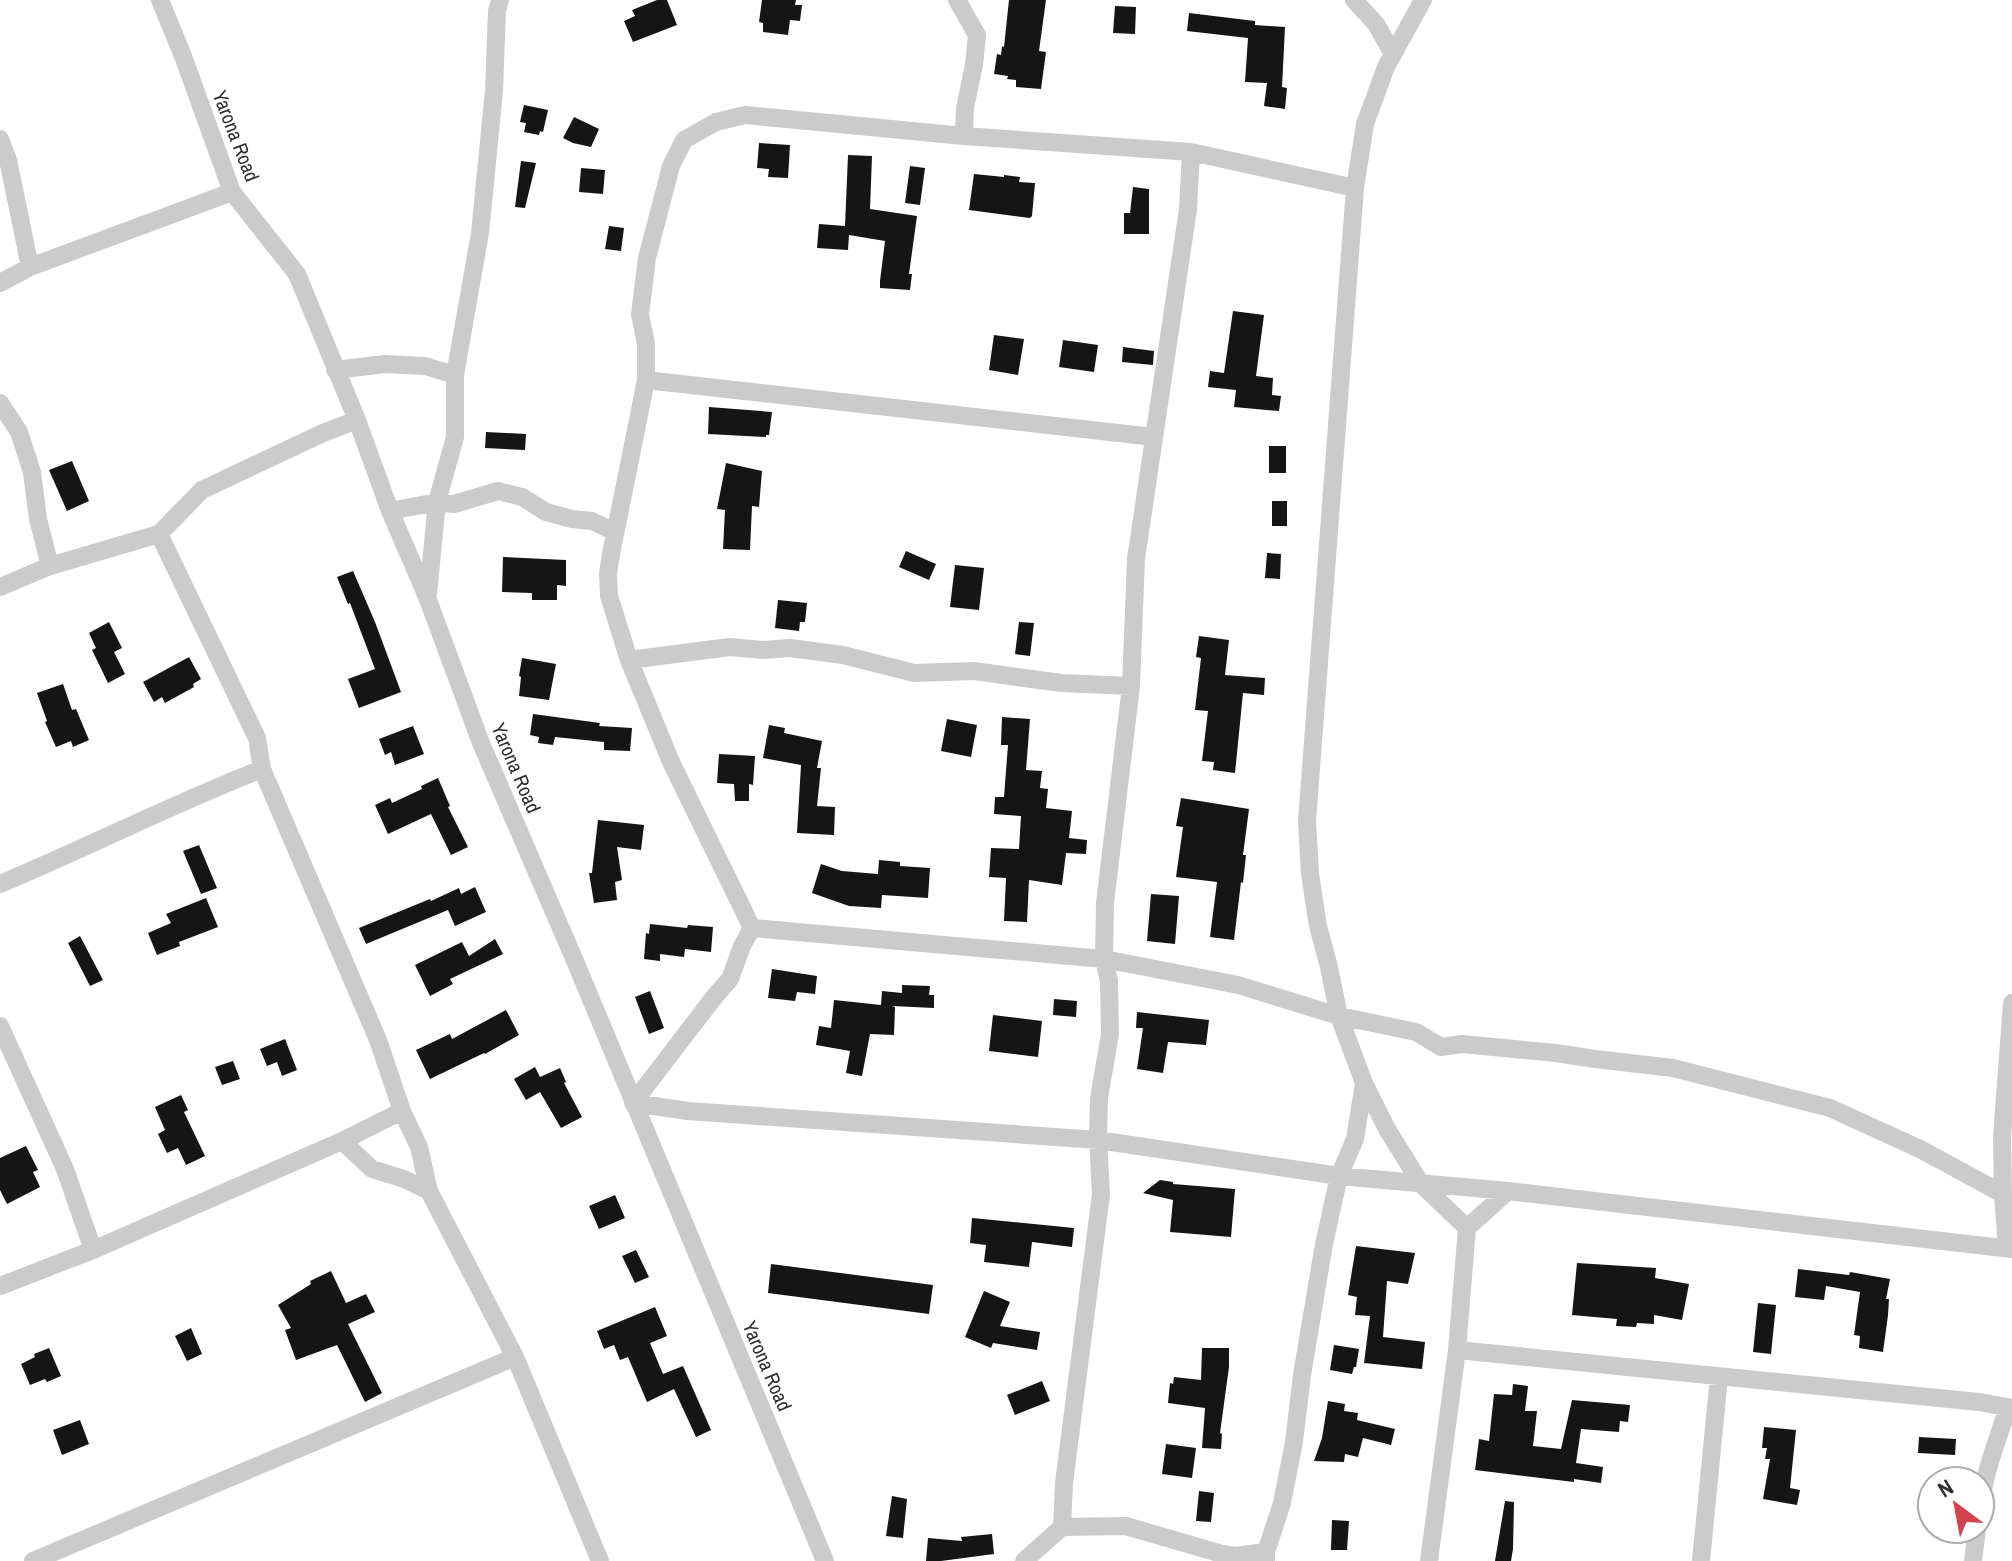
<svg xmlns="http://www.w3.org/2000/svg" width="2012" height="1561" font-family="'Archivo Narrow',sans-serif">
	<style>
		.building { fill: #151515 }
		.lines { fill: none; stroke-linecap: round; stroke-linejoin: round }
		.street { stroke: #cbcbcb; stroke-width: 18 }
		.labels { text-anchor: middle; stroke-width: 8; stroke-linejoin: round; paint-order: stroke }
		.street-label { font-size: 20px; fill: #2e2e2e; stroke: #fff }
	</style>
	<rect width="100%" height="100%" fill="#fff"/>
	<!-- building -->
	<path class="building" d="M657 0H667L677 25 633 42 624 21 635 16 632 10Z
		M762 0H796L795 5H802L800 21 790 20 788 35 763 32V23L759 22Z
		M1009 0H1046L1039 51 1046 52 1041 89 1016 87V80L1007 79 1008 76 994 74 997 54 1001 55 1002 46 1004 47Z
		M1115 6 1136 7 1135 34 1113 33Z
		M1189 13 1255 21V25L1285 27 1282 87 1287 88 1285 109 1264 106 1267 83 1245 82 1248 38 1187 31Z
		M524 105 548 110 543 132 540 131 539 135 524 132 526 123 520 122Z
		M574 117 599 129 591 147 573 143 563 138Z
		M759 143 790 145 788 178 768 177 769 169 757 168Z
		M848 155 872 156 870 209 917 216 909 274H912L910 290 880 288V281L885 241 849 235 848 250 817 248 819 224 845 226Z
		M521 161 536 163 525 208 515 207Z
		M910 166 925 168 920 205 905 203Z
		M581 168 605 170 603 194 579 192Z
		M974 174 1004 177V175L1020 177 1019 182 1035 183 1032 216 1030 218 969 210Z
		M1133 187 1149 189V234H1124V213H1130Z
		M609 226 624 228 621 251 605 249Z
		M1233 311 1264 315 1256 376 1273 378 1272 395 1281 396 1279 411 1234 407 1236 390 1208 387 1210 371 1224 373Z
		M994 335 1024 339 1018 375 989 370Z
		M1063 340 1098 345 1094 372 1059 367Z
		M1123 347 1154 351 1153 365 1122 362Z
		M709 407 772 412 769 435H766V437L708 434Z
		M486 432 526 434 525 450 485 448Z
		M1269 446H1286V473H1269Z
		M72 461 89 501 67 511 49 470Z
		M726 463 762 471 759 507 752 506 750 550 723 549 725 510 717 509Z
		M1272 501H1287V526H1272Z
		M906 551 936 564 929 580 899 567Z
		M1267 553 1281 554 1280 579 1265 578Z
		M503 557 566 560V586L557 585V600H532V593L502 592Z
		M955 565 984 568 979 610 950 607Z
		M353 571 375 622 401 692 359 708 348 679 375 669 350 603 348 604 337 577Z
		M778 600 807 603 805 622H800L799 631 775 628Z
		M109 622 122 648 114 652 125 674 108 683 92 650 96 648 89 633Z
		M1019 622 1034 623 1030 656 1015 654Z
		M1199 636 1229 640 1225 675 1265 678 1264 695 1243 693 1235 773 1213 770 1214 762 1202 761 1208 711 1195 710 1201 658 1196 657Z
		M189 657 201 679 193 684 194 687 165 703 162 697 154 702 143 682Z
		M522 658 556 664 549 700 519 696 521 677 519 676Z
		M63 684 72 710 76 709 89 740 73 747 71 741 56 747 45 722 47 721 37 693Z
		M533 714 600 723 599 726 632 728 630 751 604 750V742L555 737 553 745 538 743 539 737 530 735Z
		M1002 717 1030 719 1026 770 1042 771 1040 788 1048 789 1046 808 1072 811 1069 838 1087 840 1086 854 1066 853 1062 885 1029 880 1027 922 1004 921 1006 878 989 877 991 848 1019 849 1021 816 994 814 995 797H1004L1008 745H1001Z
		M947 719 977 725 971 757 941 751Z
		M769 725 785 728 784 733 822 741 817 768H821L817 806 835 807 834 835 797 833 801 765 763 758Z
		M413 726 424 754 395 765 391 752 385 755 379 739Z
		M719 754 755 756 753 785 749 784V801H735L734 784 717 783Z
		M438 778 450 806 448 807 468 847 451 855 431 814 388 834 375 805 390 798 392 803 422 789 421 786Z
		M1181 798 1249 809 1243 855H1246L1243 883 1241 882 1234 940 1210 937 1217 882 1176 877 1183 827 1176 826Z
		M598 820 644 825 641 850 617 847 622 880 615 882 617 900 594 903 589 873H592Z
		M199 845 217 888 201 894 183 851Z
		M879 860 900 862V866L930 868 928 898 882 895 881 908 849 906 812 893 821 864 842 871 878 874Z
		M475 887 486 912 455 926 448 910 366 944 359 928 430 899 431 901 459 888 461 894Z
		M1151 894 1179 896 1175 944 1147 941Z
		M206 898 218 927 179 942 180 946 157 955 148 933 171 923 166 914Z
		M650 924 687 928 688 925 713 927 711 952 685 949 684 957 660 954V961L644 959 646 933 649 934Z
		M80 936 103 980 90 986 68 943Z
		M495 939 503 954 450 979 453 984 430 996 415 965 462 942 469 956Z
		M772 969 817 976 815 994 797 992 795 1001 768 998Z
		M902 985 930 986 929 995H934V1008L892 1006 895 1007 894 1035 870 1034 862 1076 846 1073 850 1051 816 1045 819 1026 831 1028 834 1000 881 1005 882 991 902 993Z
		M650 991 664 1028 649 1034 635 997Z
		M1054 999 1077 1001 1076 1017 1053 1015Z
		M506 1010 519 1035 485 1054 484 1053 430 1079 416 1050 450 1034 452 1039Z
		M1137 1012 1209 1020 1206 1045 1168 1042 1163 1073 1137 1069 1143 1028H1136Z
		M993 1015 1042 1021 1038 1057 989 1051Z
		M285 1039 297 1070 282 1076 277 1062 267 1066 260 1049Z
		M233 1061 240 1079 222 1085 215 1067Z
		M535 1067 540 1077 560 1068 566 1082 564 1083 582 1117 561 1128 540 1092 526 1100 514 1079Z
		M181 1095 188 1110 184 1112 205 1156 186 1165 178 1148 167 1153 158 1134 165 1130 155 1107Z
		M26 1146 38 1170 33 1172 40 1187 7 1204 0 1190V1158Z
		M1160 1180 1173 1182V1184L1235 1189 1231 1237 1170 1232 1173 1200 1143 1193Z
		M615 1195 625 1218 599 1229 589 1206Z
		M972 1218 1074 1228 1072 1247 1032 1242 1029 1267 984 1262 986 1245 970 1243Z
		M1356 1246 1415 1253 1408 1284 1387 1281 1383 1337 1425 1342 1422 1369 1364 1363 1370 1316 1355 1315 1357 1297 1348 1295Z
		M636 1250 649 1277 635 1283 622 1256Z
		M1577 1263 1656 1268 1655 1278 1689 1284 1682 1320 1654 1315V1324L1637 1323 1636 1327 1616 1326 1617 1319 1572 1315Z
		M771 1264 933 1285 929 1314 768 1293Z
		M1798 1269 1849 1275 1850 1272 1890 1279 1886 1299H1889L1888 1315 1883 1352 1859 1348 1860 1336 1854 1335 1860 1292 1826 1286 1824 1300 1795 1297Z
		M331 1271 346 1303 366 1294 375 1312 348 1324 382 1393 365 1402 337 1345 296 1360 285 1330 291 1328 278 1305 311 1284 310 1281Z
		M984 1291 1010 1302 1000 1326 1040 1332 1037 1350 993 1343 991 1348 965 1337Z
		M1758 1303 1776 1305 1771 1354 1753 1352Z
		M655 1307 667 1336 650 1343 663 1374 683 1366 711 1430 696 1437 674 1389 647 1402 628 1357 620 1360 614 1345 604 1349 597 1331Z
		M191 1328 202 1354 187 1361 175 1336Z
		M1334 1345 1359 1349 1356 1367H1354L1352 1374 1330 1370Z
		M49 1348 61 1376 47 1382 45 1379 30 1385 21 1364 35 1357 34 1354Z
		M1202 1348H1229V1367L1220 1433 1222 1434 1221 1449 1202 1448 1205 1408 1168 1403 1170 1383 1173 1384 1174 1377 1201 1380Z
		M1042 1381 1050 1401 1015 1415 1007 1395Z
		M1513 1384 1528 1386 1525 1411H1537L1533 1446 1561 1449 1572 1400 1630 1405 1628 1422 1620 1421 1619 1432 1581 1429 1576 1463 1603 1467 1601 1483 1574 1479V1482L1475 1470 1479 1439 1489 1441 1494 1394 1512 1395Z
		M1328 1401 1345 1404 1344 1411 1358 1413 1357 1420 1395 1429 1391 1445 1363 1438 1358 1457 1345 1454 1344 1462 1314 1461 1322 1438Z
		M80 1420 89 1444 62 1455 53 1430Z
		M1764 1427 1796 1430 1790 1488 1800 1490 1797 1505 1763 1499 1770 1459H1765L1767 1448H1762Z
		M1919 1437 1956 1439 1955 1455 1918 1453Z
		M1166 1444 1196 1448 1192 1478 1162 1474Z
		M1199 1491 1214 1493 1211 1522 1196 1521Z
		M892 1496 907 1499 903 1538 886 1536Z
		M1505 1501 1514 1502 1513 1549 1511 1561H1495Z
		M1332 1520 1349 1521 1347 1550H1331Z
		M992 1534 994 1554 941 1561H926L928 1538 962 1541 961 1537Z"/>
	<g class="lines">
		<!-- street -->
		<path class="street" d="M160 0 183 56 232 192 297 274 357 420 390 511 427 597 481 743 575 961 825 1561
			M957 0 977 35 974 65 965 108 964 136
			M1354 0 1376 24 1393 54
			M1423 0 1386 67 1365 124 1355 188 1307 821 1310 874 1318 926 1329 967 1339 1016 1364 1083 1387 1129 1421 1184 1467 1228
			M0 139 8 160 30 267
			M0 283 30 267 232 192
			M335 370 385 364 425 366 455 375
			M646 380 1154 437
			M0 403 19 432 32 472 38 519 50 566
			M390 511 437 502 454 504 498 491 522 497 546 512 572 519 592 521 615 532
			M159 534 257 738 262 769 378 1040 402 1111 419 1147 429 1191 515 1357 600 1561
			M0 587 50 566 159 534 202 490 323 433 357 420
			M428 594 437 502 455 437V375L480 233 494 91 497 11 500 0
			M629 660 730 647 763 650 790 648 843 655 914 673 974 671 1061 683 1131 686
			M0 884C88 847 173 804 262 769
			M752 928 742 946 730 979 715 996 633 1103 688 1111 1098 1140 1339 1176 1508 1191 2012 1249
			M752 928 671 762 629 660 609 596 608 573 611 554 646 380V344L640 314 647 258 671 166 684 140 716 122 745 115 964 136 1191 152 1355 188
			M752 928 1104 959 1238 985 1339 1016 1416 1032 1441 1047 1462 1044 1556 1053 1595 1059 1673 1068 1830 1108 1920 1149 2003 1194
			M0 1026 65 1169 93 1250
			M342 1141 372 1169 404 1179 429 1191
			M2007 1248 2003 1194 2002 1137 2012 1003
			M0 1286 93 1250 342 1141 402 1111
			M1457 1350 1979 1402 2012 1408
			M1980 1506C1985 1472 1997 1440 2008 1408
			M1062 1527 1064 1483 1101 1194 1098 1140 1099 1098 1110 1034 1109 981 1104 959 1105 903 1131 686 1136 559 1188 209 1191 152
			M33 1561 515 1357
			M1024 1561 1062 1527 1126 1526 1222 1554 1235 1556 1266 1552
			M1266 1561V1552L1282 1503 1294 1442 1302 1375 1324 1244 1339 1176 1355 1139 1364 1083
			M1429 1561 1457 1350 1467 1228 1508 1191
			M1701 1561 1719 1377
			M1973 1561 1977 1529"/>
	</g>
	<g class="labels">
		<!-- street labels -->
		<g class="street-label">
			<text transform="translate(236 136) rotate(69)" y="7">Yarona Road</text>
			<text transform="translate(516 768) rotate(67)" y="7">Yarona Road</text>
			<text transform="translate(767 1366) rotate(67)" y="7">Yarona Road</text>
		</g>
	</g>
	<!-- north arrow -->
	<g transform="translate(1956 1505) rotate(328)"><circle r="38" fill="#ffffff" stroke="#ababab" stroke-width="2"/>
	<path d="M0-6L14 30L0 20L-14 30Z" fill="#d3434e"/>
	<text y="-12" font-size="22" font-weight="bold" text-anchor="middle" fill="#2e2e2e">N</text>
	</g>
</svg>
